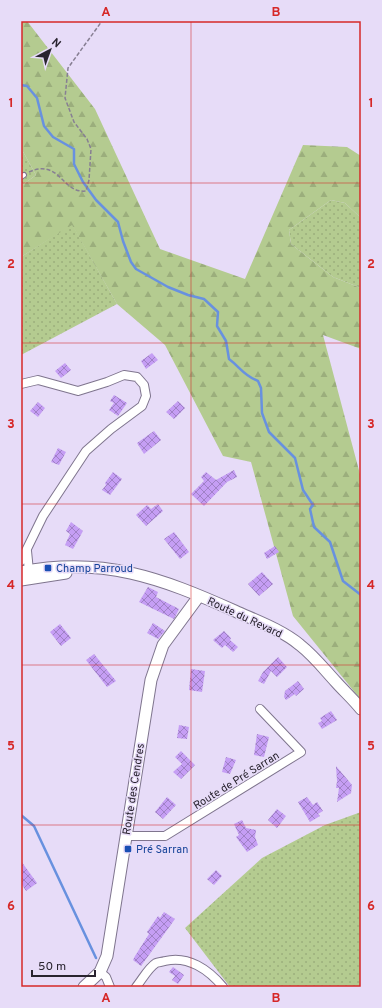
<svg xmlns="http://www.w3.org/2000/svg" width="382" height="1008" font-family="Overpass,sans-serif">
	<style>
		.grass { fill: url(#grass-dots) }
		.forest { fill: url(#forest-firs) }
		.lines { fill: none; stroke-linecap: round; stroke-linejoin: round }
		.stream { stroke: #6891df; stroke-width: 2.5 }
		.building { fill: url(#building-cross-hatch) }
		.lane-casing { stroke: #7f758e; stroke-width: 6 }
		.street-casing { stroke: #7f758e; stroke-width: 10 }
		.secondary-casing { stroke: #7f758e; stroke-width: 13 }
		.path { stroke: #877f93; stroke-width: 1.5; stroke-dasharray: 4 2; stroke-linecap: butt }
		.lane { stroke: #fff; stroke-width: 4 }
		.street { stroke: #fff; stroke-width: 8 }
		.secondary { stroke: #fff; stroke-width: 11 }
		.grid { fill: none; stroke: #d62828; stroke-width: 1; stroke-opacity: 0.55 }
		.transit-dot { fill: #1a4fb4; stroke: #e7dcf8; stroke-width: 1.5 }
		.labels { text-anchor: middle; stroke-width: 3; stroke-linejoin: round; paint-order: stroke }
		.transit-label { font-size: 11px; fill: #164399; stroke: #e7dcf8; text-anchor: start }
		.street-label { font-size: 11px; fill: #29242f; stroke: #e7dcf8 }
		.neatline { fill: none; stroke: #d62828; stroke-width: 1.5 }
		.grid-label { font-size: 13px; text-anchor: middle; font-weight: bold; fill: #d62828 }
	</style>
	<defs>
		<pattern id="grass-dots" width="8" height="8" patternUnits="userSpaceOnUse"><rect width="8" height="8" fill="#b4cb90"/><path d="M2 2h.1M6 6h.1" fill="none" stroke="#9bae7c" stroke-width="1.8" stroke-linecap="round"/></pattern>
		<pattern id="forest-firs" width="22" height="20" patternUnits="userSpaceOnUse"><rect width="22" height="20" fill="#b4cb90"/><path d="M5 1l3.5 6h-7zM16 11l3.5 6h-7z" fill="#9bae7c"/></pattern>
		<pattern id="building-cross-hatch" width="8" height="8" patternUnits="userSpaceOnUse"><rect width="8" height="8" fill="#c59ef4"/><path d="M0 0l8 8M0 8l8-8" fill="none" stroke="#a081c6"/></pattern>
	</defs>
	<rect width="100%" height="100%" fill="#e7dcf8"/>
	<!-- grass -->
	<path class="grass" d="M21 148 36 175 21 186Z
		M331 200 345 203 361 218V288L333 277 291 244 289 230Z
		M72 224 117 304 21 355V257Z
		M361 812V987H230L185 928 262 858 325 825Z"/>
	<!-- forest -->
	<path class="forest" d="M21 21H27L95 109 160 249 245 279 303 145 347 147 361 156V218L345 203 331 200 289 230 291 244 333 277 361 288V349L323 335 361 478V700L293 616 251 462 223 456 165 345 117 304 72 225 21 257V186L36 175 21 148Z"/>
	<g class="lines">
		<!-- stream -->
		<path class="stream" d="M21 85 27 86 37 98 44 126 53 137 74 149V164L83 182 96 200 118 222 123 241 131 262 136 269 168 287 188 295 204 299 218 312 217 326 226 341 229 359C241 368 243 375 258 381L261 388 262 413 269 432 295 458 303 490 313 505 310 509 314 527 330 542 343 581 361 595
			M21 815 34 826 96 958"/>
	</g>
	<!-- building -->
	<path class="building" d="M152 353 158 360 146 369 141 361Z
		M65 363 71 370 61 378 55 371Z
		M114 395 127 403 118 416 109 410 114 403 110 401Z
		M178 401 185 408 174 419 166 412Z
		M38 402 45 408 38 417 30 411Z
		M154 431 161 440 144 454 137 443Z
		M58 448 66 452 59 465 51 462Z
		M234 470 237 477 227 482 204 506 191 494 204 481 201 477 206 472 216 480Z
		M113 472 122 479 110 495 102 490 106 485 105 483Z
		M158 504 163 511 146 526 136 515 147 505 151 509Z
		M71 522 83 531 73 549 65 545 70 534 66 531Z
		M174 532 189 552 180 559 164 539Z
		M275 546 279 552 267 559 264 553Z
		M262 572 273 584 259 596 248 584Z
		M148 587 158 592 156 597 179 609 174 619 139 602Z
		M153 623 165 631 158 639 147 633Z
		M60 624 71 638 61 646 50 632Z
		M224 631 231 638 230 640 238 647 233 652 225 645 222 648 213 640Z
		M94 654 116 681 107 687 86 660Z
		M278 657 287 667 277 677 271 671 264 684 258 681 263 672Z
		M191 669 205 671 202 692 189 690Z
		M298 681 304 689 296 696 295 694 286 700 284 697 285 691Z
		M331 711 337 720 322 729 318 723 322 721 320 718Z
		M179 725 189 727 187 739 177 738Z
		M257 734 269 737 264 757 254 755Z
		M181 751 195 765 181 779 173 772 182 764 175 757Z
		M226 757 236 760 230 774 222 772Z
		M336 766 352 785 351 793 337 802 339 788H336L337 781Z
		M167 797 176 805 163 819 155 812Z
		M307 797 313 805 317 802 323 811 318 814 320 816 310 822 298 802Z
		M277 809 286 816 277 828 268 820Z
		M242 820 246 828 256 830 255 837 258 845 247 852 236 837 239 835 234 824Z
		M21 861 37 883 26 891 21 883Z
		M216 870 222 876 214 885 207 879Z
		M164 912 175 919 141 966 133 960 135 956 149 934 147 932 158 916 160 918Z
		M173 967 184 975 178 984 172 980 175 976 169 972Z"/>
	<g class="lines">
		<!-- lane casing -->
		<g class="lane-casing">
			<path id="lane" d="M21 177 24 175"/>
		</g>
		<!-- street casing -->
		<g class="street-casing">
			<path id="street" d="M21 384 38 380 78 391 107 382 124 375 137 377 144 385 146 396 142 406 111 429 86 451 43 516 21 561
				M26 575 29 571 27 551
				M126 836H165L301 752 260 709
				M100 972 106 977 110 987
				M136 987C142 980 148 968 156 963 158 962 162 962 165 961 188 955 209 970 223 987"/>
		</g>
		<!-- secondary casing -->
		<g class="secondary-casing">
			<path id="secondary" d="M21 572C103 556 161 578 235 611 257 621 282 630 300 645 314 656 324 669 336 682 344 691 353 699 361 709
				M21 580 66 573
				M84 987 100 972 107 956 151 680 163 645 199 596"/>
		</g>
		<!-- path -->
		<path class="path" d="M29 172C60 158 62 194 86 191L89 180 91 149 87 139 74 122 65 98 68 68 102 21"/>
		<!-- lane -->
		<use href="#lane" class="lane"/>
		<!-- street -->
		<use href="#street" class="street"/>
		<!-- secondary -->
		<use href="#secondary" class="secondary"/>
	</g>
	<!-- grid -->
	<path class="grid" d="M191 21V987M21 183H361M21 343H361M21 504H361M21 665H361M21 825H361"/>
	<!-- markers -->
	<g class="transit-dot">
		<rect x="44" y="564" width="8" height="8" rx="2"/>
		<rect x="124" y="845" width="8" height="8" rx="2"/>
	</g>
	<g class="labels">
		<!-- transit labels -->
		<g class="transit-label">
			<text x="56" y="572">Champ Parroud</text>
			<text x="136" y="853">Pré Sarran</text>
		</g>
		<!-- street labels -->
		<g class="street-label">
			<text transform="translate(245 617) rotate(25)" y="4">Route du Revard</text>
			<text transform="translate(236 780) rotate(-32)" y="4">Route de Pré Sarran</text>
			<text transform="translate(133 789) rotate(-81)" y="4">Route des Cendres</text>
		</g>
	</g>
	<!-- border -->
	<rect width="382" height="1008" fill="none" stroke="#e7dcf8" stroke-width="44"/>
	<!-- north arrow -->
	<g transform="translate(50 50) rotate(41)" stroke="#e7dcf8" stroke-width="3" paint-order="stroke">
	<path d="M0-3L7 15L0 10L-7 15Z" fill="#29242f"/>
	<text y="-6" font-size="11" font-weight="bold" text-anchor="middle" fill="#29242f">N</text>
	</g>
	<!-- scale -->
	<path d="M32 970v6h63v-6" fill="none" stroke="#29242f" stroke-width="2"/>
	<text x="38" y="970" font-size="12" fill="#29242f" stroke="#e7dcf8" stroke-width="3" paint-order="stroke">50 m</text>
	<rect x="22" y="22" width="338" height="964" class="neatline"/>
	<g class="grid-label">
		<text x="106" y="16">A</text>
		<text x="276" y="16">B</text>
		<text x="11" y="107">1</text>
		<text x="371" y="107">1</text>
		<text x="11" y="268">2</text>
		<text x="371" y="268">2</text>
		<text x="11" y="428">3</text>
		<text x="371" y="428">3</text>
		<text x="11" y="589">4</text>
		<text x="371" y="589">4</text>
		<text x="11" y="750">5</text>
		<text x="371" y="750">5</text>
		<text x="11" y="910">6</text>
		<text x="371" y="910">6</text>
		<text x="106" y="1002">A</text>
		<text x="276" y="1002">B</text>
	</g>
</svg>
